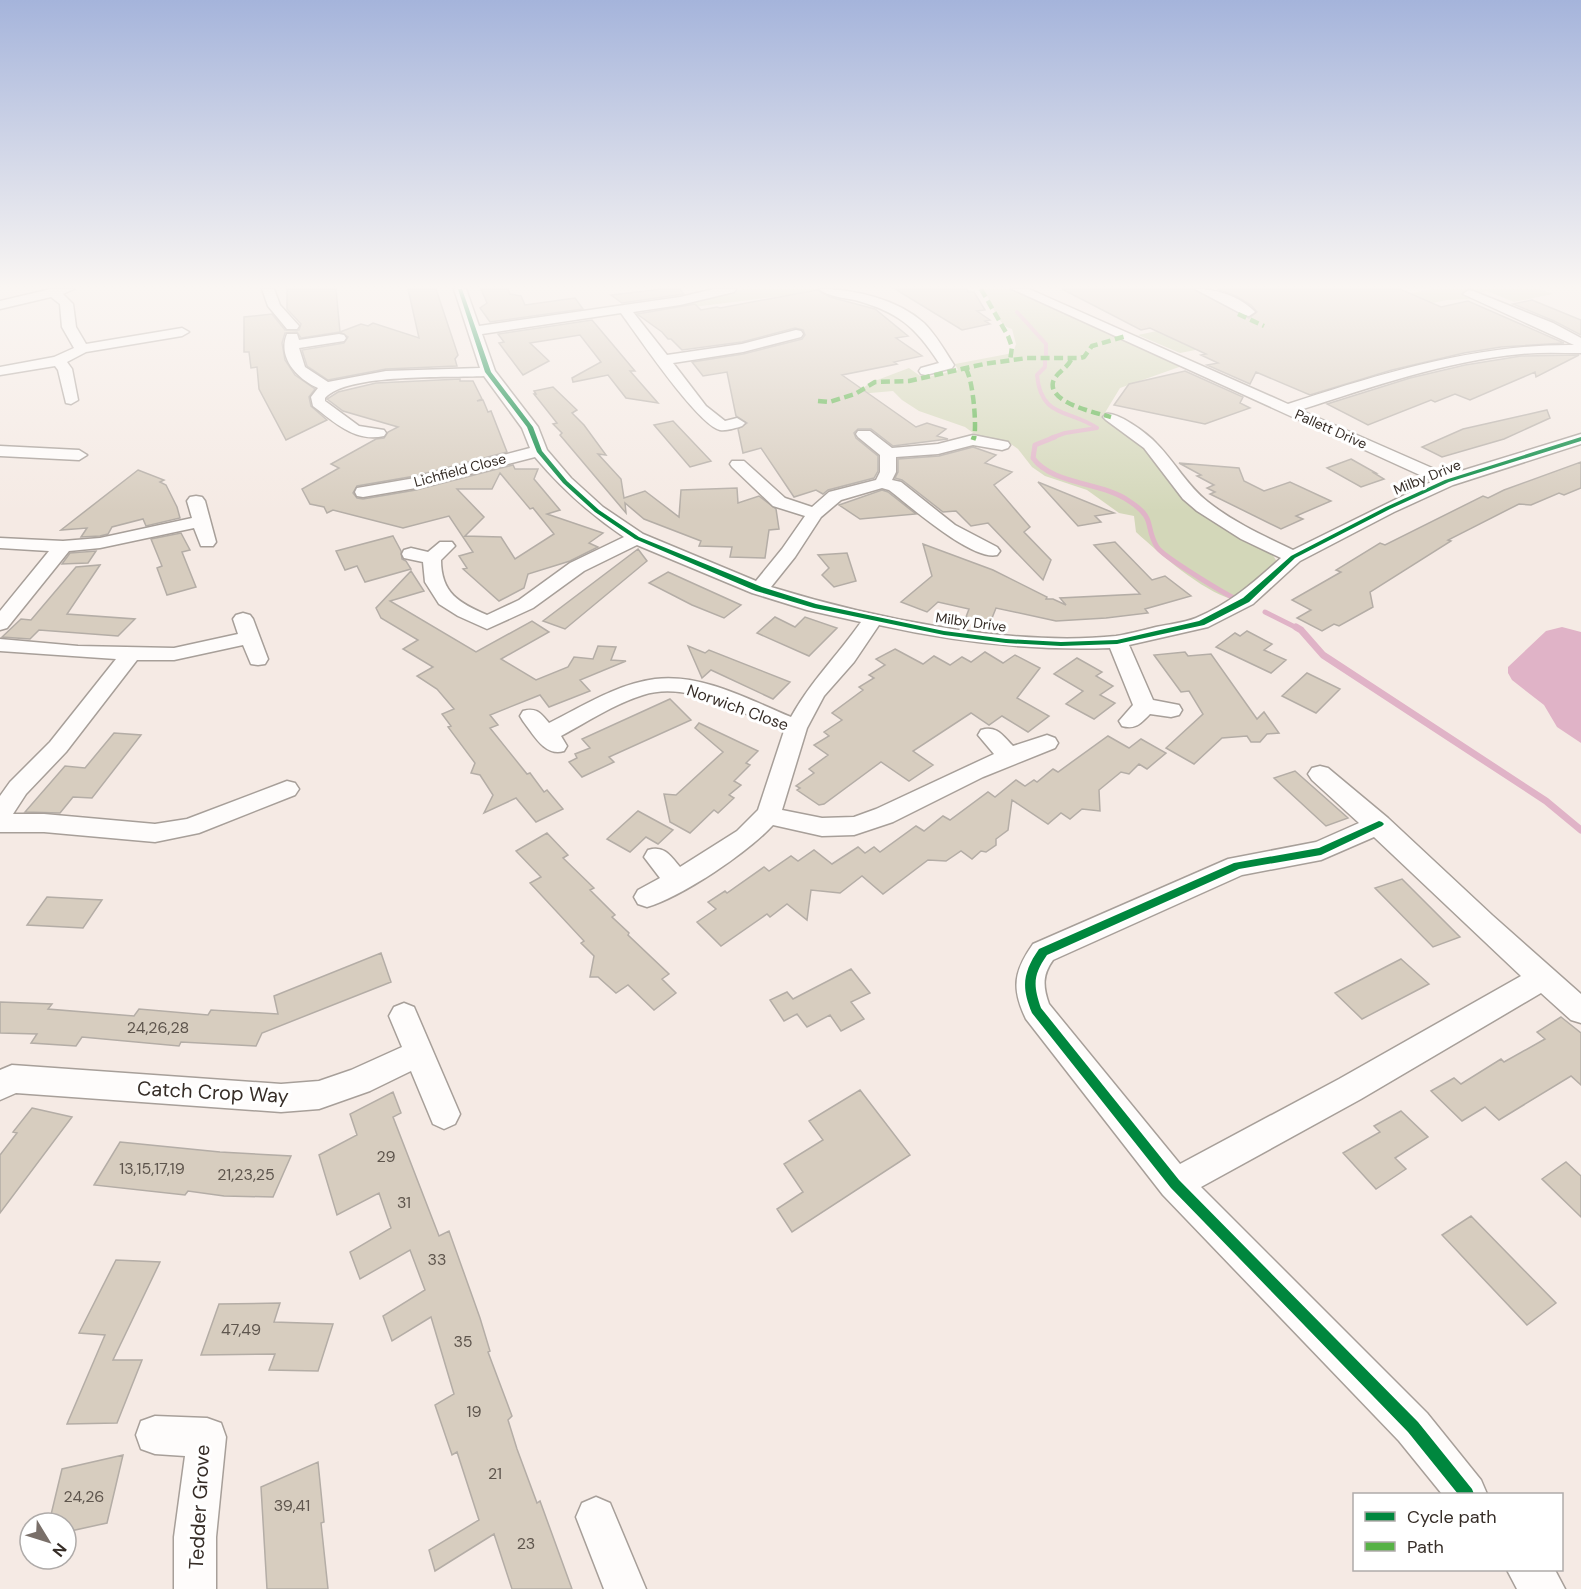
<svg xmlns="http://www.w3.org/2000/svg" width="1581" height="1589" font-family="'DM Sans',sans-serif">
	<style>
		.green { fill: #d3d7b9 }
		.water { fill: #e0b3c7 }
		.lines { fill: none; stroke-linecap: round; stroke-linejoin: round }
		.stream-far2 { stroke: #e0b3c7; stroke-width: 4 }
		.stream-far1 { stroke: #e0b3c7; stroke-width: 5 }
		.stream { stroke: #e0b3c7; stroke-width: 7 }
		.building { fill: #d7cdbf; stroke: #b4ada6; stroke-width: 1.5; fill-rule: evenodd }
		.minor-casing { stroke: #a79f99; stroke-width: 3 }
		.minor { fill: #fefcfb; fill-rule: evenodd }
		.quiet-far1 { stroke: #56b245; stroke-width: 4.5; stroke-dasharray: 9 4.5; stroke-linecap: butt }
		.quiet { stroke: #56b245; stroke-width: 5; stroke-dasharray: 11 5; stroke-linecap: butt }
		.cycleway-casing { stroke: #fff; stroke-width: 4 }
		.cycleway { fill: #00873e; fill-rule: evenodd }
		.labels { text-anchor: middle; stroke-width: 6; stroke-linejoin: round; paint-order: stroke }
		.far-street-label { font-size: 14px; fill: #362d27; stroke: #fff }
		.street-label { font-size: 16px; fill: #362d27; stroke: #fff }
		.near-number-label { font-size: 16px; fill: #5e554d }
		.near-street-label { font-size: 20px; fill: #362d27; stroke: #fff }
	</style>
	<rect width="100%" height="100%" fill="#f5eae4"/>
	<!-- green -->
	<path class="green" d="M743 289H816L821 291 677 309 673 306Z
		M983 289H1011L1052 305 1182 366 1120 388 1103 416 1141 442 1167 473 1271 552 1277 562 1232 599C1202 591 1159 553 1136 532L1134 516 1119 513 1087 490 1045 476 1032 467 1018 449 1011 444 976 435 965 427 919 411 902 400 893 391 870 393 857 398 852 395 872 382 909 368 923 378 958 370 955 364 1013 353 1016 344 1012 329C996 325 992 301 983 289Z
		M1431 289H1540L1553 294 1514 302 1487 291 1468 295 1473 299 1447 300 1180 353 1138 335 1260 309 1403 295Z"/>
	<!-- water -->
	<path class="water" d="M1562 627 1581 632V743L1557 727 1544 705 1512 680 1508 673V667L1546 631Z"/>
	<g class="lines">
		<!-- stream-far2 -->
		<path class="stream-far2" d="M1017 312 1046 344V357
			M1045 359V367L1037 375C1041 418 1068 409 1097 428L1065 433 1051 438"/>
		<!-- stream-far1 -->
		<path class="stream-far1" d="M1055 437 1035 445 1033 458C1052 485 1103 482 1129 501 1157 519 1144 525 1157 547 1162 556 1222 592 1234 598
			M1265 612 1299 629"/>
		<!-- stream -->
		<path class="stream" d="M1296 627 1301 630 1323 655 1546 801 1581 830"/>
	</g>
	<!-- building -->
	<path class="building" d="M287 289H336L340 332 301 338 297 332 285 333 282 343 285 360 295 375 315 389 309 397 311 406 327 420 286 440 259 389 257 367 251 368 249 352H244V317L272 314 285 330H299L301 324 287 309Z
		M408 289H436L458 355 455 359 457 366 386 369 328 380 307 366 302 350 344 343 348 337 340 332 361 324 368 326 373 323 419 338Z
		M481 289H508L510 294 521 296 525 305 575 298 583 309 490 322 480 308 487 303Z
		M662 289H680L684 294 622 303 611 295Z
		M895 289H967L968 292H974L985 310 977 311 990 320 985 321 990 324 962 330Z
		M1062 289H1193L1249 318 1257 312 1251 305 1236 296 1217 289H1400L1441 307 1468 301 1564 343 1501 347 1464 353 1392 370 1310 395 1256 372 1250 384 1207 365 1218 363 1201 355 1206 354 1150 328 1141 330Z
		M817 290 830 297 875 309 908 336 896 338 922 356 894 362 897 364 842 375 916 427 927 423 946 429 937 436 948 439 893 446 871 429H858L854 433 856 438 878 456V471L874 478 828 490 823 494 816 490 794 497 761 448 743 453 738 429 747 423 736 416 727 372 703 376 692 362 743 354 802 339 805 335 803 330 795 328 742 342 682 350 671 339H668L662 332 637 314 695 304 701 310 717 307 720 308Z
		M1532 300 1581 320V335L1554 321 1513 304Z
		M592 320 635 371H630L658 403 626 398 608 375 573 382 572 378 601 362 580 335 530 343 549 361 523 375 499 343 504 342 498 334Z
		M1579 355 1536 377 1535 372 1470 400 1455 394 1435 402 1431 400 1368 425 1327 404 1410 378 1465 365 1521 356Z
		M1185 371 1243 397 1240 403 1250 408 1205 424 1114 405 1129 384Z
		M460 379V381H473L482 399 477 401 483 400 488 412 491 411 507 452 415 476 357 486 353 493 357 498 363 499 416 490 513 465 515 469H538L534 479 560 510 547 514 603 533 589 543 598 547 570 561 528 574 524 588 499 601 463 569 467 568 459 556 473 552 449 516 403 528 333 510 327 513 324 507 310 504 302 489 339 468 331 464 376 439 384 438 388 432 398 427 343 411 327 399 338 392 376 383ZM500 473 530 509 533 508 554 534 515 559 501 537 465 536 484 517 457 489H492Z
		M553 387 577 410 572 413 584 425 606 455 598 454 621 479 624 498 645 491 679 517 681 490 737 488 738 503 759 496 776 509 779 529 769 530 765 558 730 557 732 547 699 546 701 541 644 519 625 503 626 513 560 435 562 433 553 424 557 423 534 394H536L534 391Z
		M1547 410 1550 418 1504 439 1442 457 1422 447 1463 429Z
		M673 421 711 461 690 467 654 425Z
		M973 447 996 455 985 463 1012 472 994 485 1030 527 1024 532 1051 560 1043 580 988 523 971 526 956 511 943 512 902 480 895 478 898 472V459L939 456Z
		M1351 459 1376 473H1374L1384 479 1361 487 1327 468Z
		M1581 462V488L1564 495 1559 493 1531 505 1519 504 1448 540 1451 541 1370 592 1373 607 1339 626 1334 624 1322 631 1297 618 1311 610 1292 600 1341 572 1336 570 1380 543 1385 545 1483 496 1488 498 1504 490Z
		M1179 463 1239 468 1244 481 1264 491 1290 482 1331 501 1296 516 1303 519 1281 529 1210 494 1215 492 1207 488 1214 485 1197 476 1201 475Z
		M138 470 164 480 160 482 166 485 177 507 180 518 146 526 143 519 112 527 108 534 100 536 81 537 87 528 61 530Z
		M1038 482 1114 513 1095 516 1101 522 1078 526Z
		M882 490 888 492 916 514 860 519 839 505Z
		M181 533 190 550 182 552 196 587 167 595 157 568 162 566 151 539Z
		M393 536 401 551 402 559 406 561 411 569 365 582 357 566 345 570 336 551Z
		M1115 542 1152 580 1165 576 1191 596 1145 609 1148 613 1106 618 1056 621 996 608 990 623 966 617 969 609 938 602 927 612 901 602 932 576 923 544 993 570 1047 597 1046 599H1053L1066 605 1060 598 1140 594 1094 545Z
		M638 549 647 561 565 629 543 621Z
		M96 551 88 563 62 564 70 553Z
		M847 553 856 581 834 587 822 575 829 568 818 555Z
		M100 565 67 614 135 619 118 636 39 630 30 639 2 637 21 619 31 620 76 567Z
		M411 571 424 591 390 601 476 652 532 621 549 632 501 659 536 680 568 667 574 657 593 659 598 646 616 647 611 660 626 661 580 680 590 691 549 707 540 695 490 715 498 725 490 728 527 774 530 773 544 792 547 790 563 809 536 822 516 798 484 813 493 795 480 775 471 773 475 763 448 727 451 726 442 714 454 709 437 689 417 676 433 667 403 649 418 640 381 618 376 608Z
		M668 572 741 605 724 618 692 605 649 583Z
		M775 617 795 627 805 617 837 628 809 656 757 633Z
		M1247 631 1272 644 1264 650 1286 660 1271 673 1216 647 1235 633 1240 636Z
		M688 646 705 653 709 650 790 682 773 699 711 670 702 678Z
		M895 649 923 664 934 656 950 665 962 657 971 662 985 652 1003 663 1015 655 1040 668 1017 698 1049 716 1028 732 1002 716 989 725 971 713 913 751 933 765 909 781 881 762 824 804 819 805 797 790 800 788 796 786 814 773 809 769 828 755 814 745 829 736 824 732 842 720 832 713 863 690 859 687 874 678 869 675 885 665 876 659Z
		M1185 652 1188 656 1211 654 1257 719 1264 712 1279 733 1267 734 1260 742H1251L1247 736 1222 738 1194 764 1166 748 1203 714 1189 691 1181 692 1154 655Z
		M1077 658 1102 672 1096 676 1113 686 1100 695 1115 703 1094 719 1066 704 1083 691 1054 674Z
		M1307 673 1340 689 1316 713 1282 696Z
		M670 699 691 720 609 757 614 762 582 777 569 762 577 758 575 754 590 748 582 739Z
		M699 723 758 751 746 763 750 765 734 781 741 785 729 795 734 798 718 813 714 810 690 833 670 822 664 794 676 795 723 752 695 728Z
		M114 733 141 735 92 798 73 797 60 813 25 812 65 766 85 768Z
		M1108 736 1129 748 1141 739 1166 753 1147 769 1139 764 1129 774 1121 772 1099 790 1100 811 1082 809 1070 819 1061 813 1048 824 1012 800 1008 830 996 839V845L986 852 981 851 972 859 961 851 946 861 928 860 883 894 862 876 840 893 811 890 807 920 787 904 770 917 767 914 721 946 697 922 716 909 708 902 725 891 727 893 764 867 769 871 791 856 798 861 814 850 832 864 858 847 865 853 874 847 880 852 916 826 924 831 943 816 950 820 988 792 995 797 1016 780 1025 786 1034 780 1037 782 1053 769 1058 772Z
		M1295 771 1348 818 1326 826 1274 778Z
		M638 811 673 830 658 844 646 837 630 852 607 839Z
		M547 833 568 855 563 858 594 888 590 890 615 915 612 917 629 933 628 935 669 974 662 979 676 993 654 1010 628 985 616 993 598 977H590L594 956 581 943 584 941 530 883 541 877 516 851Z
		M1402 879 1460 937 1433 947 1375 888Z
		M47 897 102 900 83 928 27 925Z
		M381 953 391 982 262 1033 256 1046 181 1042 179 1046 82 1037 76 1046 31 1043 37 1034 0 1033V1002L52 1004 48 1009 134 1016 139 1009 208 1015 211 1010 278 1014 274 996Z
		M1401 959 1429 984 1362 1019 1335 993Z
		M851 969 870 993 851 1002 864 1019 841 1031 830 1015 807 1027 797 1014 784 1021 770 1000 787 992 793 999Z
		M1561 1017 1581 1033V1085L1571 1076 1499 1120 1485 1107 1462 1121 1431 1091 1454 1078 1461 1084 1501 1059 1504 1062 1545 1039 1537 1032Z
		M860 1090 910 1155 792 1232 777 1209 803 1192 784 1164 823 1140 809 1121Z
		M393 1092 401 1113 393 1117 439 1236 449 1231 480 1318 490 1351 488 1352 512 1416 508 1420 517 1449 537 1503 540 1501 572 1589H512L494 1534 435 1571 429 1550 479 1520 457 1452 452 1455 435 1405 454 1394 431 1317 392 1341 383 1316 425 1290 410 1250 360 1279 350 1252 391 1228 379 1193 337 1215 319 1155 357 1135 350 1114Z
		M32 1108 72 1117 0 1213V1155L17 1133 13 1132Z
		M1401 1111 1428 1137 1395 1158 1406 1169 1376 1189 1343 1153 1380 1132 1374 1126Z
		M120 1142 220 1152 291 1156 273 1197 224 1196 188 1191 185 1195 94 1185Z
		M1566 1162 1581 1176V1217L1542 1179Z
		M1471 1216 1556 1303 1527 1325 1442 1235Z
		M116 1260 160 1262 113 1360H142L117 1423 67 1424 105 1335 79 1333Z
		M280 1303 274 1322 333 1324 318 1371 269 1370 275 1354 201 1355 219 1304Z
		M123 1455 107 1523 66 1532V1523H49L62 1469Z
		M318 1462 324 1522 321 1523 328 1589H267L261 1487Z"/>
	<g class="lines">
		<!-- minor casing -->
		<g class="minor-casing">
			<path id="minor" d="M51 289H74L63 294 73 304 76 327 86 344 182 328 189 332 182 336 86 352 67 362 72 369 78 400 71 404 66 403 58 370 55 366 0 375V367L54 357 74 348 62 327 60 304 51 297 0 309V301Z
				M262 289H274L280 305 299 326 297 329H287L268 306Z
				M454 289H466L479 326 680 297 714 289H736L734 292 680 305 633 312 667 355 742 344 796 330 801 331 803 334 801 337 743 352 673 363 706 406 725 421 737 418 745 423 742 426C736 428 726 431 720 430 698 425 637 335 621 313L482 334 495 371 538 427 547 450 571 478 603 507 643 534 756 581 782 549 805 516 773 506 732 467 730 464 732 461H744L785 498 812 507 829 492 876 480 880 472V455L858 437 856 434 858 431H870L892 448 938 444 973 435 1008 442 1010 445 1008 448 1002 450 973 445 938 454 896 457V472L892 480 901 482 955 525 997 547 1000 551 997 555C972 561 910 506 889 490L882 488 841 500 821 517 795 557 771 587C872 618 1010 647 1116 636 1129 634 1143 630 1156 627 1169 624 1184 623 1196 618 1231 603 1253 583 1281 558L1241 539 1197 511 1183 499 1144 448 1106 420 1103 417 1106 414C1117 411 1148 434 1156 443 1175 462 1187 486 1208 502 1233 522 1264 536 1293 550L1433 481 1012 289H1029L1288 404C1380 374 1476 344 1574 345L1463 294 1469 290 1473 291 1553 323 1581 338V353C1561 353 1541 352 1521 354 1446 361 1371 387 1300 410L1448 475 1581 434V444L1453 485 1394 512 1300 561 1253 604 1208 627 1129 645 1153 700 1179 705 1182 710 1179 715 1171 717 1150 714C1141 723 1136 730 1122 726L1119 721 1133 705 1110 648C1030 651 956 642 879 625L854 662 824 696 807 728 782 810 822 818 854 817 876 809 994 754 978 735 981 730C997 725 1003 736 1013 746L1047 735 1055 738 1058 743 1055 748 983 777 893 822 854 835 822 836 773 825C747 853 683 896 647 907L638 904 634 897 638 890 660 878 644 857 648 850C664 845 670 855 680 867L737 831 758 810 784 731C743 714 689 680 643 695 614 704 587 722 561 736L567 746 564 751C545 757 534 735 523 721L520 716 523 711C537 707 541 714 549 723 583 706 617 684 655 679 701 673 750 700 791 717 811 681 838 655 861 622L807 610 752 593 637 545 584 571 533 608 487 629 458 616 439 604 425 582 423 562 404 558 402 554 404 550 411 548 428 552 440 542H452L455 546 441 560C441 593 459 603 487 615L519 600 570 563 624 537C590 514 562 489 535 457L416 488 363 497 357 496 355 492 357 488 363 487 415 478 530 448 522 428 484 376C449 378 347 373 325 398V401L359 426 384 430 386 433 384 436C355 443 333 421 313 406L311 397 318 388C298 379 277 358 287 334H297L299 340 339 334 344 335 346 338 344 341 299 348 305 367 328 382 386 371 480 368Z
				M819 289C854 289 897 299 924 323 936 335 945 351 954 365L952 368 926 375 921 374 919 371 921 368 939 363C915 326 898 312 855 300 844 298 827 296 819 289Z
				M1195 289C1216 289 1240 296 1255 312L1249 316 1244 315Z
				M0 446 79 450 87 455 79 460 0 456Z
				M196 496 202 497 205 501 216 542 213 546H201L194 528 100 548 69 551 7 628 0 630V611L49 551 0 548V538L63 541 100 538 192 518 187 501 190 497Z
				M243 613 250 615 253 619 268 659 265 664 258 665 251 664 243 645 174 660H137L66 752 26 794 13 814H44L155 824 187 819 287 781 295 783 299 789 295 795 199 833 155 842 44 832H0V796L10 782 50 742 116 659 0 651V639L78 646 174 648 238 634 233 619 236 615Z
				M1320 766 1328 768 1388 818 1492 915 1581 994V1023L1571 1020 1541 993 1361 1099 1201 1187 1427 1413 1481 1480 1487 1494H1442L1399 1441 1163 1195 1026 1019C1011 988 1014 971 1033 944L1228 859 1316 842 1359 823 1312 780 1308 774 1312 768ZM1374 837 1521 976 1339 1079 1180 1164 1049 1004C1043 987 1042 975 1053 960L1242 875 1321 860Z
				M404 1003 414 1007 460 1114 455 1124 444 1129 433 1124 411 1071 370 1091 319 1109 281 1112 16 1093 0 1100V1070L12 1065 281 1084 319 1081 351 1070 402 1047 389 1016 394 1007Z
				M155 1416 207 1418 221 1423 226 1437 216 1537V1589H174V1537L185 1456 155 1454 141 1449 136 1435 141 1421Z
				M596 1497 610 1503 646 1589H604L576 1517 582 1503Z
				M1507 1570H1555L1565 1589H1517Z"/>
		</g>
		<!-- minor -->
		<use href="#minor" class="minor"/>
		<!-- quiet-far1 -->
		<path class="quiet-far1" d="M981 289 1008 336 1012 347 1010 361
			M1238 314 1264 326
			M1071 360C1067 368 1055 374 1053 382 1048 403 1097 413 1111 417
			M966 369C973 380 977 426 974 438
			M818 401 829 402 855 394 875 382 909 381 984 364 1027 358H1080L1084 357 1092 346 1126 336"/>
		<!-- quiet -->
		<path class="quiet" d="M973 440 974 437"/>
		<!-- cycleway casing -->
		<g class="cycleway-casing">
			<path id="cycleway" d="M458 289H462L491 372 533 427 542 451 567 481 599 510 639 537 762 587 816 604 944 631 1006 639 1061 642 1117 640 1199 621 1243 598 1291 556 1386 507 1445 480 1581 437V441L1449 482 1390 509 1295 558 1249 602 1204 625 1117 644 1061 646 1006 643 944 635 814 608 756 591 635 539 595 512 563 483 537 452 527 427 485 372Z
				M1379 821 1382 822 1384 824 1382 826 1321 855 1239 869 1047 955C1033 975 1033 985 1041 1008L1179 1180 1418 1422 1472 1489 1474 1494H1458L1408 1432 1171 1188 1032 1013C1021 987 1023 972 1039 949L1234 863 1319 848Z"/>
		</g>
		<!-- cycleway -->
		<use href="#cycleway" class="cycleway"/>
	</g>
	<!-- sky -->
	<linearGradient id="sky" x2="0" y2="1"><stop stop-color="#a5b4db"/><stop offset="0.56" stop-color="#faf6f3"/><stop offset="1" stop-color="#faf6f3" stop-opacity="0"/></linearGradient>
	<rect width="1581" height="512" fill="url(#sky)"/>
	<g class="labels">
		<!-- far-street labels -->
		<g class="far-street-label">
			<text transform="translate(1331 429) rotate(24)" y="5">Pallett Drive</text>
			<text transform="translate(460 470) rotate(-15)" y="5">Lichfield Close</text>
			<text transform="translate(1427 477) rotate(-22)" y="5">Milby Drive</text>
			<text transform="translate(971 622) rotate(8)" y="5">Milby Drive</text>
		</g>
		<!-- street labels -->
		<g class="street-label">
			<text transform="translate(738 707) rotate(20)" y="6">Norwich Close</text>
		</g>
		<!-- near-number labels -->
		<g class="near-number-label">
			<text x="158" y="1033">24,26,28</text>
			<text x="386" y="1162">29</text>
			<text x="152" y="1174">13,15,17,19</text>
			<text x="246" y="1180">21,23,25</text>
			<text x="404" y="1208">31</text>
			<text x="437" y="1265">33</text>
			<text x="241" y="1335">47,49</text>
			<text x="463" y="1347">35</text>
			<text x="474" y="1417">19</text>
			<text x="495" y="1479">21</text>
			<text x="84" y="1502">24,26</text>
			<text x="292" y="1511">39,41</text>
			<text x="526" y="1549">23</text>
		</g>
		<!-- near-street labels -->
		<g class="near-street-label">
			<text transform="translate(213 1092) rotate(3)" y="7">Catch Crop Way</text>
			<text transform="translate(199 1507) rotate(-87)" y="7">Tedder Grove</text>
		</g>
	</g>
	<!-- legend -->
	<rect x="1353" y="1493" width="210" height="78" fill="#ffffff" stroke="#afaba9" stroke-width="1.5"/>
	<rect x="1365" y="1512" width="30" height="9" fill="#00873e" stroke="#afaba9" stroke-width="1.5"/>
	<text x="1407" y="1523" font-size="18" fill="#362d27">Cycle path</text>
	<rect x="1365" y="1542" width="30" height="9" fill="#56b245" stroke="#afaba9" stroke-width="1.5"/>
	<text x="1407" y="1553" font-size="18" fill="#362d27">Path</text>
	<!-- north arrow -->
	<g transform="translate(48 1541) rotate(128)"><circle r="28" fill="#ffffff" stroke="#afaba9" stroke-width="1.5"/>
	<path d="M0-4.5L10 22L0 15L-10 22Z" fill="#796f69"/>
	<text y="-9" font-size="16" font-weight="bold" text-anchor="middle" fill="#362d27">N</text>
	</g>
</svg>
